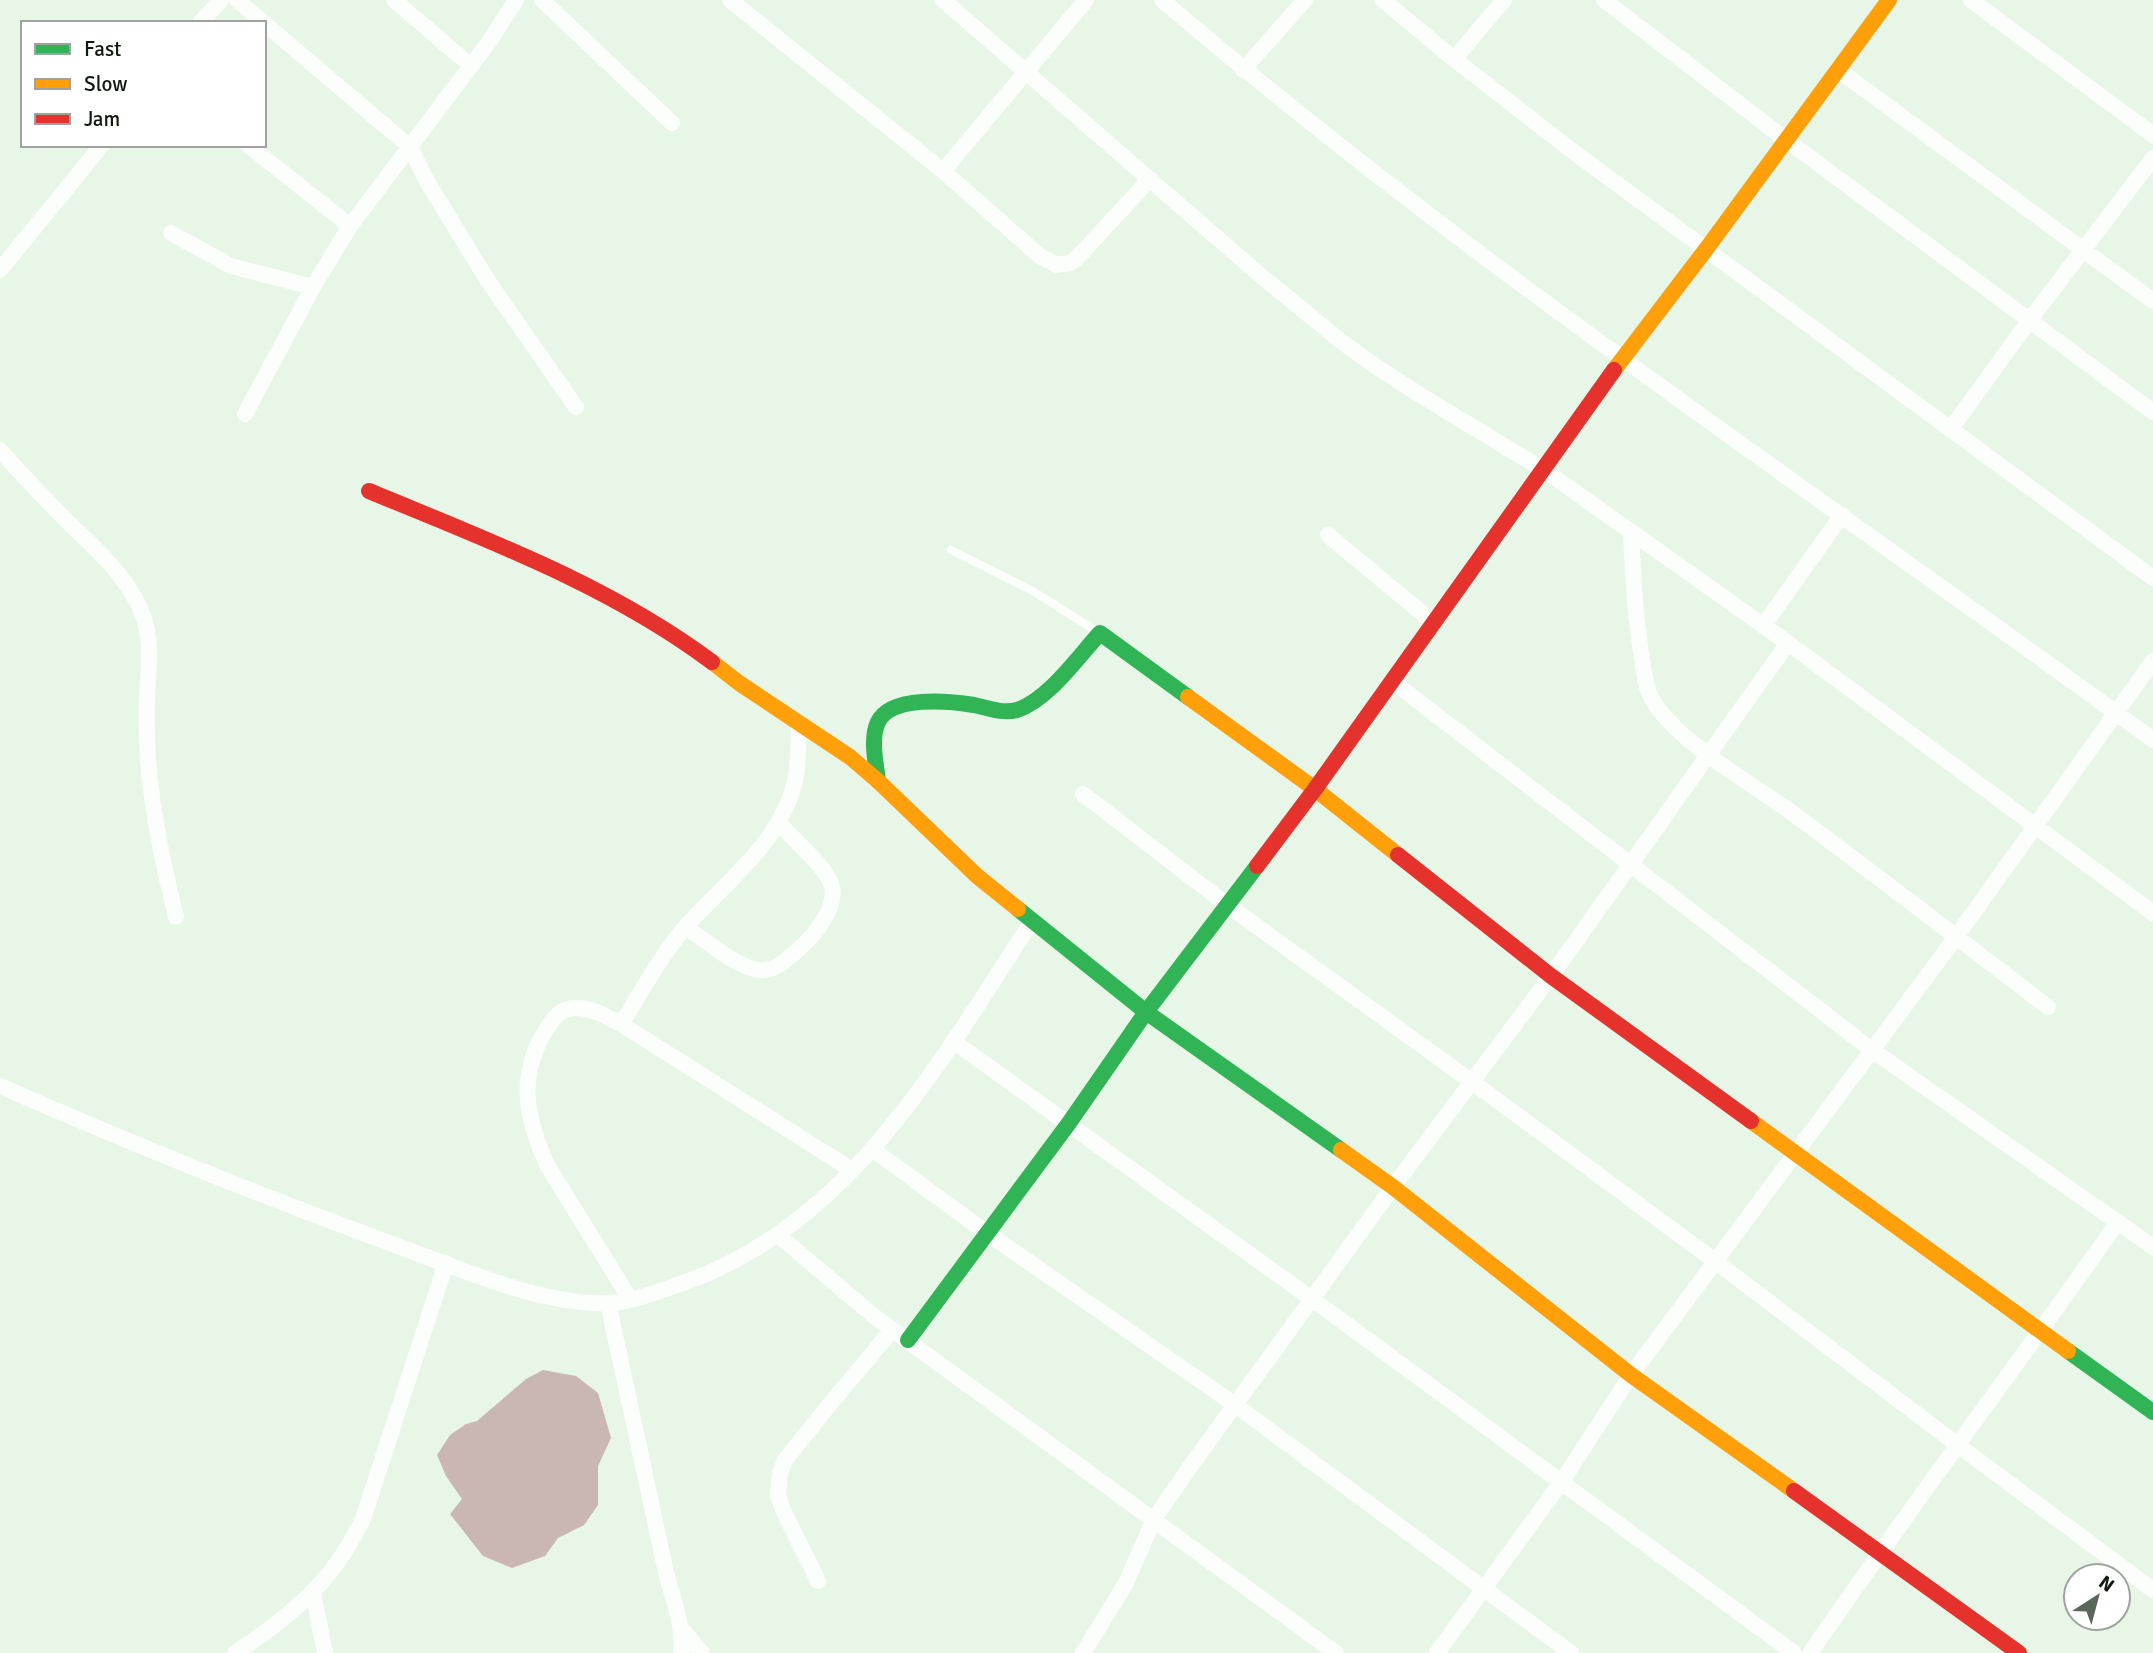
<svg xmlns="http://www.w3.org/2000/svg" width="2153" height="1653" font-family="Signika,sans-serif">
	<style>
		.water { fill: #cbb7b2 }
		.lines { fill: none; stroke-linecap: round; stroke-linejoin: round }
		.lane { stroke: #fbfefb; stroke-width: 8 }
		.street { stroke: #fbfefb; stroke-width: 16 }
		.fast { stroke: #30b455; stroke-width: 16 }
		.slow { stroke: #ff9f0a; stroke-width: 16 }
		.jam { stroke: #e5322d; stroke-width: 16 }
	</style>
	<rect width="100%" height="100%" fill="#e7f6e7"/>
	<!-- water -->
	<path class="water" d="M543 1370 576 1376 598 1393 611 1438 598 1466V1505L584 1525 558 1538 545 1556 512 1568 483 1556 450 1514 462 1499 446 1476 437 1455 450 1435 466 1424 477 1421 526 1379Z"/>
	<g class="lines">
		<!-- lane -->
		<path class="lane" d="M951 550 1031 590 1098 632"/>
		<!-- street -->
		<path class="street" d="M237 0 264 23
			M394 0 471 66
			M542 0 672 123
			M730 0 943 171 1041 257 1057 265 1070 263 1077 258 1150 179
			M943 0 1260 275 1342 342 1374 365 1420 395 1544 470 1788 643 2153 913
			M1162 0C1475 268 1821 496 2153 740
			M1383 0 1454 59 1575 153 2153 578
			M1604 0 1785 139 2153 412
			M1971 0 2153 135
			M200 23 221 0
			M264 23 410 147 428 183 488 281 576 407
			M1454 59 1504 0
			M1837 69 2153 301
			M1243 70 1305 0
			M248 145 350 226
			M943 171 1086 0
			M171 233 231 266 313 287
			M0 270 102 145
			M245 414 313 287 350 226 489 42 516 0
			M1950 430 2029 321 2153 158
			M0 450C23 476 46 500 70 524 95 548 124 574 139 606 154 637 148 667 147 700 146 719 147 740 148 759 152 813 163 865 176 917
			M1631 532C1633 574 1635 616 1642 658 1644 672 1645 687 1652 699 1676 742 1755 785 1795 815 1880 878 1964 943 2048 1007
			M1328 535 1434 623
			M1763 626 1842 515
			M1392 681 1872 1050 2153 1247
			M1083 794 1226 904 1471 1081 1715 1261 1959 1446 2153 1590
			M686 927C705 940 737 968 759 970 776 972 789 957 800 948 810 939 818 930 824 919 842 890 830 876 809 854 799 844 789 834 779 823
			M621 1024C642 991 661 955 687 925 727 881 781 842 795 781 799 762 798 741 799 722
			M953 1041 1312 1299 1794 1653
			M0 1086C128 1142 256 1194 387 1242 451 1265 540 1306 608 1303 632 1302 657 1292 680 1284 849 1227 940 1062 1032 921
			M872 1149 987 1233 1234 1404 1571 1653
			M778 1235 875 1317 1336 1653
			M630 1299 547 1165C526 1118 517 1076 546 1030 553 1018 561 1008 575 1008 591 1007 607 1017 621 1024L852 1170
			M608 1303 667 1577C674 1601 684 1628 681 1653
			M818 1581 783 1510 778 1495 780 1473 785 1460 825 1410 892 1330
			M313 1592 325 1653
			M680 1627 702 1653
			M235 1653C270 1630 305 1604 331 1571 344 1555 354 1537 363 1519L446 1263
			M1083 1653 1126 1583 1154 1519 1192 1464 1393 1187 1551 976 1788 643
			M1437 1653 1562 1481 1631 1375 1956 937 2153 661
			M1810 1653C1910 1508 2016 1366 2118 1222"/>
		<!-- fast -->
		<path class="fast" d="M878 781C876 763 870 739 878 722 891 695 950 701 974 705 988 708 1003 714 1017 710 1048 700 1078 657 1100 633L1188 697
			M1018 909 1146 1012 1341 1150
			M908 1340 1069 1123 1146 1012 1257 866
			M2068 1351 2153 1412"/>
		<!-- slow -->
		<path class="slow" d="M1614 370 1707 248 1889 0
			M712 662 739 683 850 757 878 781 977 876 1018 909
			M1188 697 1315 789 1398 855
			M1751 1121 2068 1351
			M1341 1150 1393 1187 1631 1375 1794 1491"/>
		<!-- jam -->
		<path class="jam" d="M369 491C487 540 609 585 712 662
			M1398 855 1551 976 1751 1121
			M1257 866 1315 789 1614 370
			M1794 1491 2019 1653"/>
	</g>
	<!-- legend -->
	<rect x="21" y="21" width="245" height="126" fill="#ffffff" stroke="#9fa39f" stroke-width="2"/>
	<rect x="35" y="44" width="35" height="10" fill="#30b455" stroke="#9fa39f" stroke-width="2"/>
	<text x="84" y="56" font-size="21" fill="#101910">Fast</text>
	<rect x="35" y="79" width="35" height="10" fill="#ff9f0a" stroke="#9fa39f" stroke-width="2"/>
	<text x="84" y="91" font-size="21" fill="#101910">Slow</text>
	<rect x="35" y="114" width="35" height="10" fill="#e5322d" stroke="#9fa39f" stroke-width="2"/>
	<text x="84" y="126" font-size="21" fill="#101910">Jam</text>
	<!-- north arrow -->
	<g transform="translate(2097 1597) rotate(36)"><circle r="33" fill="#ffffff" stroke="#9fa39f" stroke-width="2"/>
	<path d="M0-5L12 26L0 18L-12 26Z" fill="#5b665b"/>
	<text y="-10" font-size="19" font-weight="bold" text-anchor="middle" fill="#101910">N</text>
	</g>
</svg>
